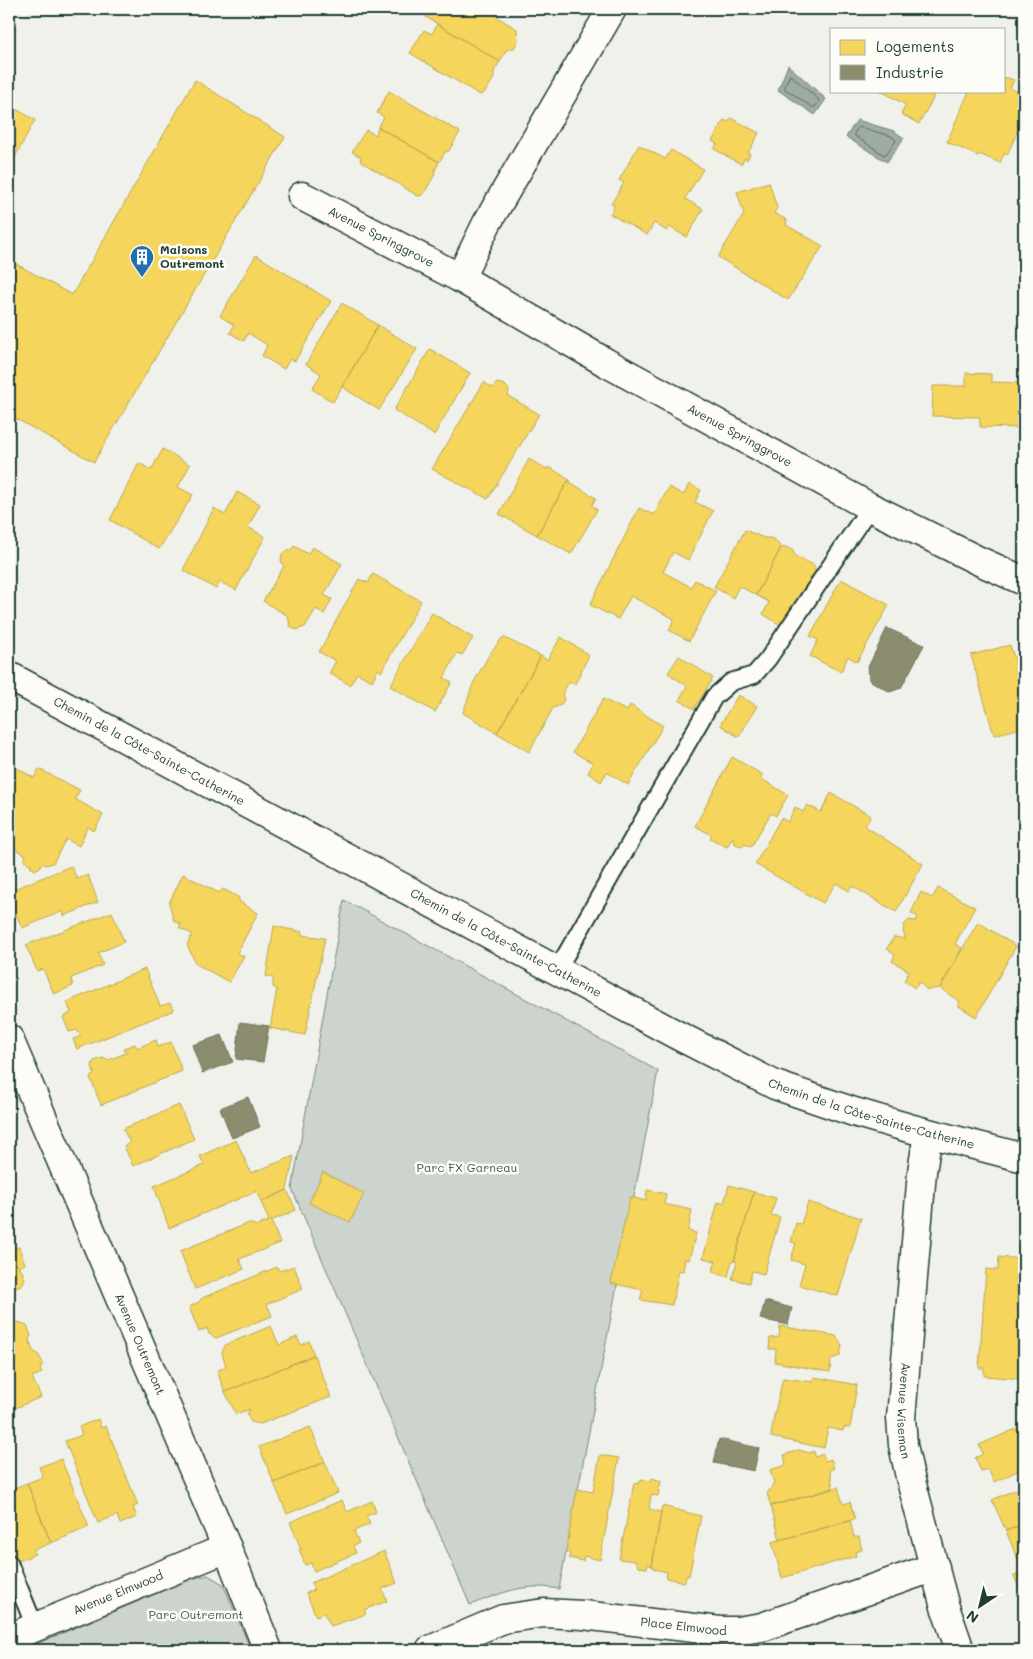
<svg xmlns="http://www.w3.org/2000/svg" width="1033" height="1659" font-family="Mali,sans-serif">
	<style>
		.green { fill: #cdd3cd; stroke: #768880 }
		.water { fill: #9faca4; stroke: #6c8077 }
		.homes { fill: #f6d55c; stroke: #b6a750 }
		.industry { fill: #8c8c6e; stroke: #6b745d }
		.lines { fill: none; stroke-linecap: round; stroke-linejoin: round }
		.shore { stroke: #526961; stroke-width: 1 }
		.lane-casing { stroke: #1f3d34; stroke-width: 20 }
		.street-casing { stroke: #1f3d34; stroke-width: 31 }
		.secondary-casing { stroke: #1f3d34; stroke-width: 31 }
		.lane { stroke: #fdfcf7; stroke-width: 16 }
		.street { stroke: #fdfcf7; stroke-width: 28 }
		.secondary { stroke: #fdfcf7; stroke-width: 28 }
		.labels { text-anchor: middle; stroke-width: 5; stroke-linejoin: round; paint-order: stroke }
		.street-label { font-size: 12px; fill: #1f3d34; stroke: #fdfcf7 }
		.poi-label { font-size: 12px; font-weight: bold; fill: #1f3d34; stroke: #fdfcf7; text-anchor: start }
		.park-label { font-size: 12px; fill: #425b53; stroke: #fdfcf7 }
	</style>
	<rect width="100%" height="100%" fill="#f0f1eb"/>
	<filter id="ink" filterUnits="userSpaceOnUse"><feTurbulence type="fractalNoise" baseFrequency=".02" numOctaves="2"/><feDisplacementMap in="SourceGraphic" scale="10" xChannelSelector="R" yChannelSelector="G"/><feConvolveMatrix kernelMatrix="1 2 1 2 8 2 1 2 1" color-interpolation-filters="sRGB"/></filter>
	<g filter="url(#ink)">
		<!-- green -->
		<path class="green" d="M344 900 658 1071 559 1589C552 1588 546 1587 539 1587 516 1586 491 1597 470 1605L292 1189Z
			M208 1575 223 1584 251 1650H22L191 1579Z"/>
		<!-- water -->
		<path class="water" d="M788 65 826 99 815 115 778 90Z
			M857 120 894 131 904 138 887 162 846 137Z"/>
		<!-- homes -->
		<path class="homes" d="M431 9H484L517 29 518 41 514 48 506 50 500 62 426 17Z
			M437 24 500 62 494 71V78L485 92 480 95 410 53 424 30 432 34Z
			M1004 77 1014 80 1010 88 1024 94V117L1007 155 1004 154 1000 163 979 154 978 156 947 142 969 91H1004Z
			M195 80 285 137 94 462 9 415V260L72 295Z
			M389 91 460 132 448 152 446 151 439 162 378 127 384 117 377 113Z
			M881 91H937L919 124 901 114 906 105Z
			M9 105 35 120 9 168Z
			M731 118 759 133 748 153 750 154 747 160 745 158 741 164 714 149 717 144 712 141 724 120 728 122Z
			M378 127 439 162 434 172 435 174 423 195 418 196 360 161 361 157 352 152 366 130 376 135Z
			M639 145 665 159 671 150 703 169 685 199 703 209 687 237 669 227 667 231 654 223 647 235 610 214 615 206 611 204 624 183 619 180Z
			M769 182 777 208 774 213 787 220 786 225 823 246 788 300 718 257 744 214 737 192Z
			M256 255 331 301 295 361 290 359 284 369 262 356 267 345 248 333 244 341 230 333 234 325 220 316Z
			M342 303 378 325 333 402 312 389 321 374 306 364Z
			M378 325 417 349 379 410 342 387Z
			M430 349 470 373 434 435 394 410Z
			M966 373 991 374V382L1024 383V428L980 427V417L932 416 933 386H966Z
			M484 382 492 388 497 383 505 385 509 390 508 396 539 414 488 499 432 469Z
			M163 449 190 465 178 487 193 495 159 549 110 520 139 463 151 470Z
			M529 459 544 468H551L571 481H568L537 535 499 514Z
			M568 481 596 498 592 505 597 510 571 554 537 535Z
			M689 484 701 490 695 502 713 511 688 560 673 552 663 572 691 587 695 580 716 591 689 641 669 630 674 619 631 596 618 619 590 605 639 508 654 515 669 487 684 495Z
			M237 492 260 504 248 527 265 537 236 590 220 582 216 589 183 570 214 508 225 515Z
			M745 530 764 538H771L776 541 781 548 756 595 739 586 733 598 714 587Z
			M294 546 308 554 312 547 342 564 324 595 332 599 324 614 316 609 305 627 296 630 290 626 288 616 263 601 284 566 281 561 282 554 287 550H291Z
			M786 547 793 551 795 556 814 565 816 573 808 589 802 590 782 626 763 614 769 602 756 595 781 548Z
			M373 574 421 601 381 672 378 669 372 681 357 673 350 685 329 673 336 661 319 652 359 579 368 583Z
			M841 579 889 605 857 662 848 656 841 672 810 656 818 640 810 636Z
			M432 613 473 638 462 655 457 653 444 678 452 682 435 712 390 686Z
			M503 637 541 656 497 733 463 713 473 684 489 655Z
			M561 637 589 655 575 684 569 682 562 695 564 699 561 705 553 708 529 752 497 733 541 656 547 660Z
			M1010 645 1016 663 1024 661V727L994 735 971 655Z
			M679 656 713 678 694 709 679 700 687 686 668 673Z
			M738 695 757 706 739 737 720 725Z
			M603 699 627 711 630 705 663 726 628 785 607 772 601 782 588 773 593 763 573 752Z
			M732 757 763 775 760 778 788 795 776 816 771 813 751 847 745 844 742 847 734 843 733 837 727 847 710 838 712 835 695 826Z
			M9 763 34 778 39 769 80 790 75 799 103 815 94 831 88 827 79 846 66 839 53 863 46 865 42 863 40 867 35 870 30 867 32 865 24 861 26 855 9 846V789L10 786 9 785Z
			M831 793 871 816 865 826 923 864 896 912 852 886 849 891 836 883 823 903 755 864 781 818 788 822 795 807 803 812 807 805 821 812Z
			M71 866 77 879 88 875 98 902 64 916 63 911 22 928 9 897V891Z
			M183 874 219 893 223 889 238 897 240 902 258 913 237 953 244 956 229 982 196 964 187 945 192 934 179 928 181 924 174 921 169 903Z
			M938 888 975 907 955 944 962 948 940 988 927 990 919 982 915 988 904 981 909 971 892 961 895 955 887 948 894 937 906 939 903 932 904 925 909 920 916 921 918 917 911 913 921 892 932 898Z
			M112 912 124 942 98 953 103 965 71 978 73 986 54 994 43 969 37 971 26 945Z
			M978 922 1016 946 976 1017 957 1005 960 1002 940 988Z
			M274 926 302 932V935L325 938 305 1035 270 1028 277 989 273 987V978L266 976Z
			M145 969 160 1006 170 1003 174 1010 77 1049 73 1039 81 1036 77 1030 69 1032 63 1017 71 1013 67 1002Z
			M156 1040 158 1047 171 1042 182 1071 101 1105 90 1077 94 1075 92 1065 94 1061 103 1058 108 1060 126 1053 124 1048 135 1044 137 1048Z
			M179 1105 194 1139 133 1166 124 1146 130 1143 123 1129Z
			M236 1140 251 1173 294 1156 287 1190 261 1202 257 1191 169 1228 154 1186 204 1165 200 1156Z
			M323 1172 364 1194 350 1222 309 1203Z
			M729 1185 754 1192 734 1261H732L728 1277 712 1272 716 1261 703 1258 718 1202 724 1203Z
			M287 1190 296 1210 271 1221 280 1243 239 1259 244 1269 195 1289 180 1251 249 1223 257 1226 269 1221 261 1202Z
			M647 1190 666 1194 664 1204 692 1210 688 1231 696 1233 689 1260 685 1259 683 1271 679 1270 672 1305 640 1300 643 1290 611 1283 630 1197 646 1201Z
			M754 1192 776 1198 771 1215 780 1217 764 1274 752 1271 749 1283 732 1279 737 1262 734 1261Z
			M808 1202 861 1218 838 1296 799 1285 805 1264 791 1260 796 1243 791 1242 796 1223 801 1224Z
			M9 1237 14 1248 19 1247 25 1264 18 1267 21 1269 25 1279 22 1285 9 1289Z
			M999 1257 1024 1259V1379L984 1376V1368H979L986 1269 998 1270Z
			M294 1266 303 1289 267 1304 272 1316 216 1338 209 1334 207 1328 199 1332 189 1307 199 1302 202 1298 277 1267 279 1271Z
			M18 1322 27 1325 31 1336 29 1339 33 1351 38 1354 43 1363 40 1369 42 1373 32 1377 41 1397 9 1411V1332L10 1328Z
			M271 1326 279 1345 297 1337 301 1345 309 1341 314 1355 225 1392 217 1371 226 1366 222 1353 225 1345Z
			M780 1326 836 1336 842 1345 840 1356 831 1359 830 1372 775 1362 776 1349H769L770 1338 779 1337Z
			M314 1355 331 1397 260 1424 251 1422 247 1414 250 1409 236 1414 225 1392Z
			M814 1377 857 1385 850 1428 844 1427 843 1431 828 1428 824 1448 771 1437 774 1416 783 1378 813 1382Z
			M98 1419 101 1428 106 1426 138 1505 133 1507 137 1517 120 1524 117 1515 98 1523 65 1441 82 1435 79 1427Z
			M310 1427 325 1462 274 1483 259 1447Z
			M1018 1428 1024 1442V1468L994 1482 988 1469 981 1471 975 1458 983 1454 979 1445Z
			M799 1450 809 1453 814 1451 815 1457 823 1454 825 1461 831 1459 834 1469 830 1470 833 1489 771 1506 767 1494 774 1483 770 1470 786 1465 784 1455Z
			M600 1455 619 1458 600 1560 584 1556 583 1561 569 1558 570 1553 566 1552 577 1489 593 1492Z
			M61 1459 89 1527 51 1543 27 1483 43 1477 39 1467Z
			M325 1462 338 1493 287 1514 274 1483Z
			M652 1478 661 1481 658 1496 651 1495 649 1509 661 1512 652 1566 648 1564 647 1568 638 1567 636 1561 619 1559 634 1483 639 1484 641 1479 651 1481Z
			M27 1483 51 1543 33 1550 35 1554 16 1562 9 1545V1490Z
			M1024 1486V1524L1006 1531 992 1500Z
			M838 1487 843 1504 850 1502 855 1519 780 1540 771 1506Z
			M342 1500 347 1512 372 1501 376 1512 366 1516 370 1524 354 1531 359 1543 353 1546 356 1553 314 1571 311 1563 305 1565 299 1549H301L290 1522Z
			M662 1506 701 1516 689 1576H686L685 1582 666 1578 667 1572 654 1569 652 1566Z
			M850 1521 854 1537H859L862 1550 855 1552 856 1556 782 1578 772 1542Z
			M1024 1524V1557L1018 1560 1006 1531Z
			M384 1551 397 1583 382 1589 387 1601 364 1610 366 1614 331 1626 324 1613 316 1616 306 1593 314 1590 311 1583Z
			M1024 1572V1600L1014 1576Z"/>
		<!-- industry -->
		<path class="industry" d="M887 628 924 645 901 688 890 692 869 680 868 667Z
			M240 1022 269 1026 263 1062 236 1059Z
			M222 1035 233 1062 202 1073 192 1045Z
			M248 1097 260 1127 232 1138 220 1108Z
			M765 1301 792 1308 788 1325 760 1319Z
			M719 1439 759 1448 754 1471 714 1463Z"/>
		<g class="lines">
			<!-- shore -->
			<path class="shore" d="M790 75 818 99 819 102 815 107H812L785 89V86Z
				M859 127 891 136 895 139 896 141 886 154 884 155 855 136 854 134Z"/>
			<!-- lane casing -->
			<g class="lane-casing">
				<path id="lane" d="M557 970 714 697 731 682 754 675 768 659 870 507
					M9 1563 35 1627"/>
			</g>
			<!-- street casing -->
			<g class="street-casing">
				<g id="street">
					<path id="s1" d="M302 196 460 278 605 362 870 507 977 560 1024 581"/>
					<path d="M460 278 487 223 612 9"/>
					<path id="s2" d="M9 1039 227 1548 268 1650"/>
					<path id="s3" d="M928 1134 922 1172 901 1418 903 1445 910 1477 945 1607 960 1650"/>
					<path id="s4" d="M9 1638 227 1548"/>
					<path id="s5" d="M430 1650 503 1619 544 1613 583 1615 720 1631H737L762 1627 935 1567"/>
				</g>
			</g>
			<!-- secondary casing -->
			<g class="secondary-casing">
				<g id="secondary">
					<path id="s6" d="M9 676 677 1035 775 1085 854 1112 909 1128 1024 1158"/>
				</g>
			</g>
			<!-- lane -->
			<use href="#lane" class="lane"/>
			<!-- street -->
			<use href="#street" class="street"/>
			<!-- secondary -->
			<use href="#secondary" class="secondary"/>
		</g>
	</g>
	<!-- icons -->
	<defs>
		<g id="building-pin" transform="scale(1.25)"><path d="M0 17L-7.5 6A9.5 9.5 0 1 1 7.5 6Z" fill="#1f6fb2" stroke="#fdfcf7"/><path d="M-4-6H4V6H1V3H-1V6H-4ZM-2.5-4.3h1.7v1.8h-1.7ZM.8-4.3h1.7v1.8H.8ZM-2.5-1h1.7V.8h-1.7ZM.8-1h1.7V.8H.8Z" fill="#fff"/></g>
	</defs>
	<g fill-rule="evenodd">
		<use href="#building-pin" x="142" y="257"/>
	</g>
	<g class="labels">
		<!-- street labels -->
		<g class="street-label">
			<text dy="4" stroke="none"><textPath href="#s1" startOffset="89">Avenue Springgrove</textPath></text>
			<text dy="4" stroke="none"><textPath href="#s1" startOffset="499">Avenue Springgrove</textPath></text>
			<text dy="4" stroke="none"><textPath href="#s6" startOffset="159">Chemin de la Côte-Sainte-Catherine</textPath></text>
			<text dy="4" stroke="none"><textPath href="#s6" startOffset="564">Chemin de la Côte-Sainte-Catherine</textPath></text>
			<text dy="4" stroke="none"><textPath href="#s6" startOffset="969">Chemin de la Côte-Sainte-Catherine</textPath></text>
			<text dy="4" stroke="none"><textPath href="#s2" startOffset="332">Avenue Outremont</textPath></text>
			<text dy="4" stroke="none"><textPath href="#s3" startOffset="278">Avenue Wiseman</textPath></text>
			<text dy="4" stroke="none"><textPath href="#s4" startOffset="118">Avenue Elmwood</textPath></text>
			<text dy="4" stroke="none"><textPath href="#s5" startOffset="261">Place Elmwood</textPath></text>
		</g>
		<!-- poi labels -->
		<g class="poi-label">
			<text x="160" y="254">Maisons<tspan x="160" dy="14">Outremont</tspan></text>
		</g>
		<!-- park labels -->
		<g class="park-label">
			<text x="467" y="1172">Parc FX Garneau</text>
			<text x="196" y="1619">Parc Outremont</text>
		</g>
	</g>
	<!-- margin -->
	<rect width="1033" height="1659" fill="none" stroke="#fdfcf7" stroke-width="30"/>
	<rect x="15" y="15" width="1003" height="1629" fill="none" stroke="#1f3d34" stroke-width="2" filter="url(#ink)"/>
	<!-- legend -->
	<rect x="830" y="28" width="175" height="65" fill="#fdfcf7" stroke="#a4b0a9"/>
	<rect x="840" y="40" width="25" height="15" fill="#f6d55c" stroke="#a4b0a9"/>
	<text x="876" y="52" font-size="15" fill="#1f3d34">Logements</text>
	<rect x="840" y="65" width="25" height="15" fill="#8c8c6e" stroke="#a4b0a9"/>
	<text x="876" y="78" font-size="15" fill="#1f3d34">Industrie</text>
	<!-- north arrow -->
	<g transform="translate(980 1606) rotate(215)" stroke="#fdfcf7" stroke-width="4" paint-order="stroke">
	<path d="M0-4L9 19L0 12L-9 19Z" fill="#1f3d34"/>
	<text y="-8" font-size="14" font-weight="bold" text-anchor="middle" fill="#1f3d34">N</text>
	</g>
</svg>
